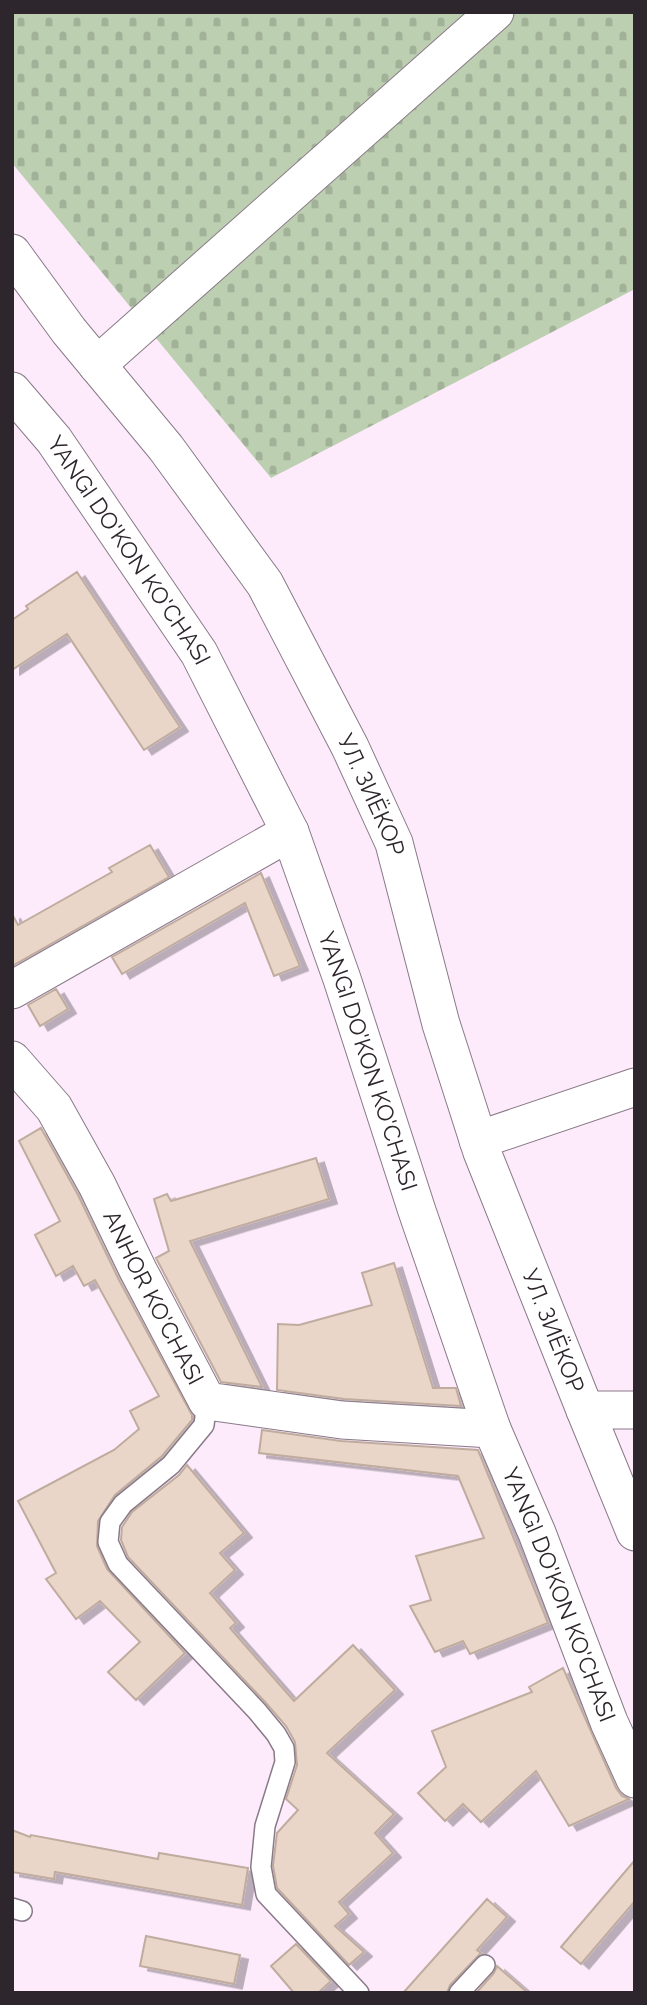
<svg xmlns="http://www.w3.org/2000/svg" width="647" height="2005" font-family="Raleway,sans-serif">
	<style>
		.cemetery { fill: url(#cemetery-stones) }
		.building { fill: #ead6c9; stroke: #bfac9f; stroke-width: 2; filter: url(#shadow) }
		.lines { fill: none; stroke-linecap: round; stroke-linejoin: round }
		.service-casing { stroke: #897a88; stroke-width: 22 }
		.minor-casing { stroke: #897a88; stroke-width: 39 }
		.service { stroke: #fff; stroke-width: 19 }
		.minor { stroke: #fff; stroke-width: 37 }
		.labels { text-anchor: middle; stroke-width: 5; stroke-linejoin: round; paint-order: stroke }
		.street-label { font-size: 23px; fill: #2d262c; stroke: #fff }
	</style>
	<defs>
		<pattern id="cemetery-stones" width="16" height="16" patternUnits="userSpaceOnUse" patternTransform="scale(1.75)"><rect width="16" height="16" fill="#bccfb0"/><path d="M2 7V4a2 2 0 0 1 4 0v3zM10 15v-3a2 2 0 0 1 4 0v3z" fill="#a2b298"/></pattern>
		<filter id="shadow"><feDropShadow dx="8" dy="4.5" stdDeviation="0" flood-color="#0004"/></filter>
	</defs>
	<rect width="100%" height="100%" fill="#fdebfb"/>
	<!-- cemetery -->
	<path class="cemetery" d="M12 12H635V289L271 478 12 163Z"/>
	<!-- building -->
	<path class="building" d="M77 572 180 727 144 750 67 634 12 670V620L28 609 26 606Z
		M150 845 169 877 12 966V914L18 925 112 872 109 868Z
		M261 873 300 966 274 976 245 903 122 974 112 957Z
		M56 989 68 1009 40 1026 28 1005Z
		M41 1128 78 1195 119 1280 192 1415V1420L162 1456 115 1495 98 1521 97 1546 107 1569 185 1653 136 1700 108 1672 140 1642 100 1601 76 1619 46 1579 56 1573 18 1501 114 1450 139 1429 130 1411 159 1396 95 1280 84 1286 73 1266 56 1276 35 1235 60 1221 19 1141Z
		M316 1158 329 1199 190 1241 262 1387 221 1382 156 1258 169 1251 154 1199 167 1194 171 1201Z
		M394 1263 433 1388H456L461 1406 344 1399 277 1390 278 1324 299 1325 372 1305 362 1273Z
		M262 1430 341 1441 478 1450 548 1623 470 1654 463 1641 435 1652 410 1606 431 1600 416 1556 484 1538 458 1476 259 1453Z
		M187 1465 244 1533 220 1553 235 1570 210 1593 236 1623 230 1628 294 1701 353 1645 395 1690 327 1753 394 1814 375 1833 393 1853 339 1902 349 1914 335 1926 364 1952 349 1965 277 1888 273 1866 277 1833 298 1810 286 1799 297 1765 295 1742 286 1726 266 1703 128 1557 121 1540 122 1527 132 1512 179 1475Z
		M563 1668 616 1788 622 1796 629 1799 569 1826 536 1771 481 1822 463 1804 445 1821 418 1793 446 1767 432 1731 532 1692 529 1687Z
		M12 1830 30 1837 31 1835 158 1859 159 1853 248 1868 242 1905 55 1872 54 1879 12 1872Z
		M635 1860V1901L581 1964 561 1947Z
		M487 1899 507 1917 477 1950 481 1953 450 1985 447 1993H403Z
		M146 1936 240 1955 234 1984 140 1966Z
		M296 1944 331 1981 318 1993H294L271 1966Z
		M497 1966 528 1993H476L494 1973Z"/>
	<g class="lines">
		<!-- service casing -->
		<g class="service-casing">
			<path id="service" d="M207 1401 204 1425 171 1465 123 1504 110 1522 108 1542 118 1564 257 1711 276 1734 284 1748 285 1762 265 1826 261 1867 266 1894 359 1993
				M12 1908 22 1911
				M459 1993 485 1965"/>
		</g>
		<!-- minor casing -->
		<g class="minor-casing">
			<g id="minor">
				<path id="s1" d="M12 253 69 331 166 448 265 584 350 747 394 843 441 1024 482 1152 585 1410"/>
				<path d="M97 365 495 12"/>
				<path id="s2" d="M12 391 54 440 199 653 290 832 342 979 417 1211 492 1429 537 1533 609 1722 635 1779"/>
				<path d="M12 990 290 832"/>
				<path id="s3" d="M12 1060 54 1108 97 1185 138 1270 207 1401 342 1420 492 1429"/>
				<path d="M478 1140 635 1087"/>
				<path d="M635 1410H585L635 1532"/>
			</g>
		</g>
		<!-- service -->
		<use href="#service" class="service"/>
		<!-- minor -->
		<use href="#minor" class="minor"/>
	</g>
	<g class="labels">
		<!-- street labels -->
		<g class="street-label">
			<text dy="8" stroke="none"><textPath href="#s2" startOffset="198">YANGI DO'KON KO'CHASI</textPath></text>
			<text dy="8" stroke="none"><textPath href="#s1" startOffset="653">УЛ. ЗИЁКОР</textPath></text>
			<text dy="8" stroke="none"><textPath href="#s2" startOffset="765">YANGI DO'KON KO'CHASI</textPath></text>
			<text dy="8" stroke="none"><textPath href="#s3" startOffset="278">ANHOR KO'CHASI</textPath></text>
			<text dy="8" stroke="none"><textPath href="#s1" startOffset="1220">УЛ. ЗИЁКОР</textPath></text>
			<text dy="8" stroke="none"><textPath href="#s2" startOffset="1332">YANGI DO'KON KO'CHASI</textPath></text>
		</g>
	</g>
	<!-- border -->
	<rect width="647" height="2005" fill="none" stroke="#2d262c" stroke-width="28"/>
</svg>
